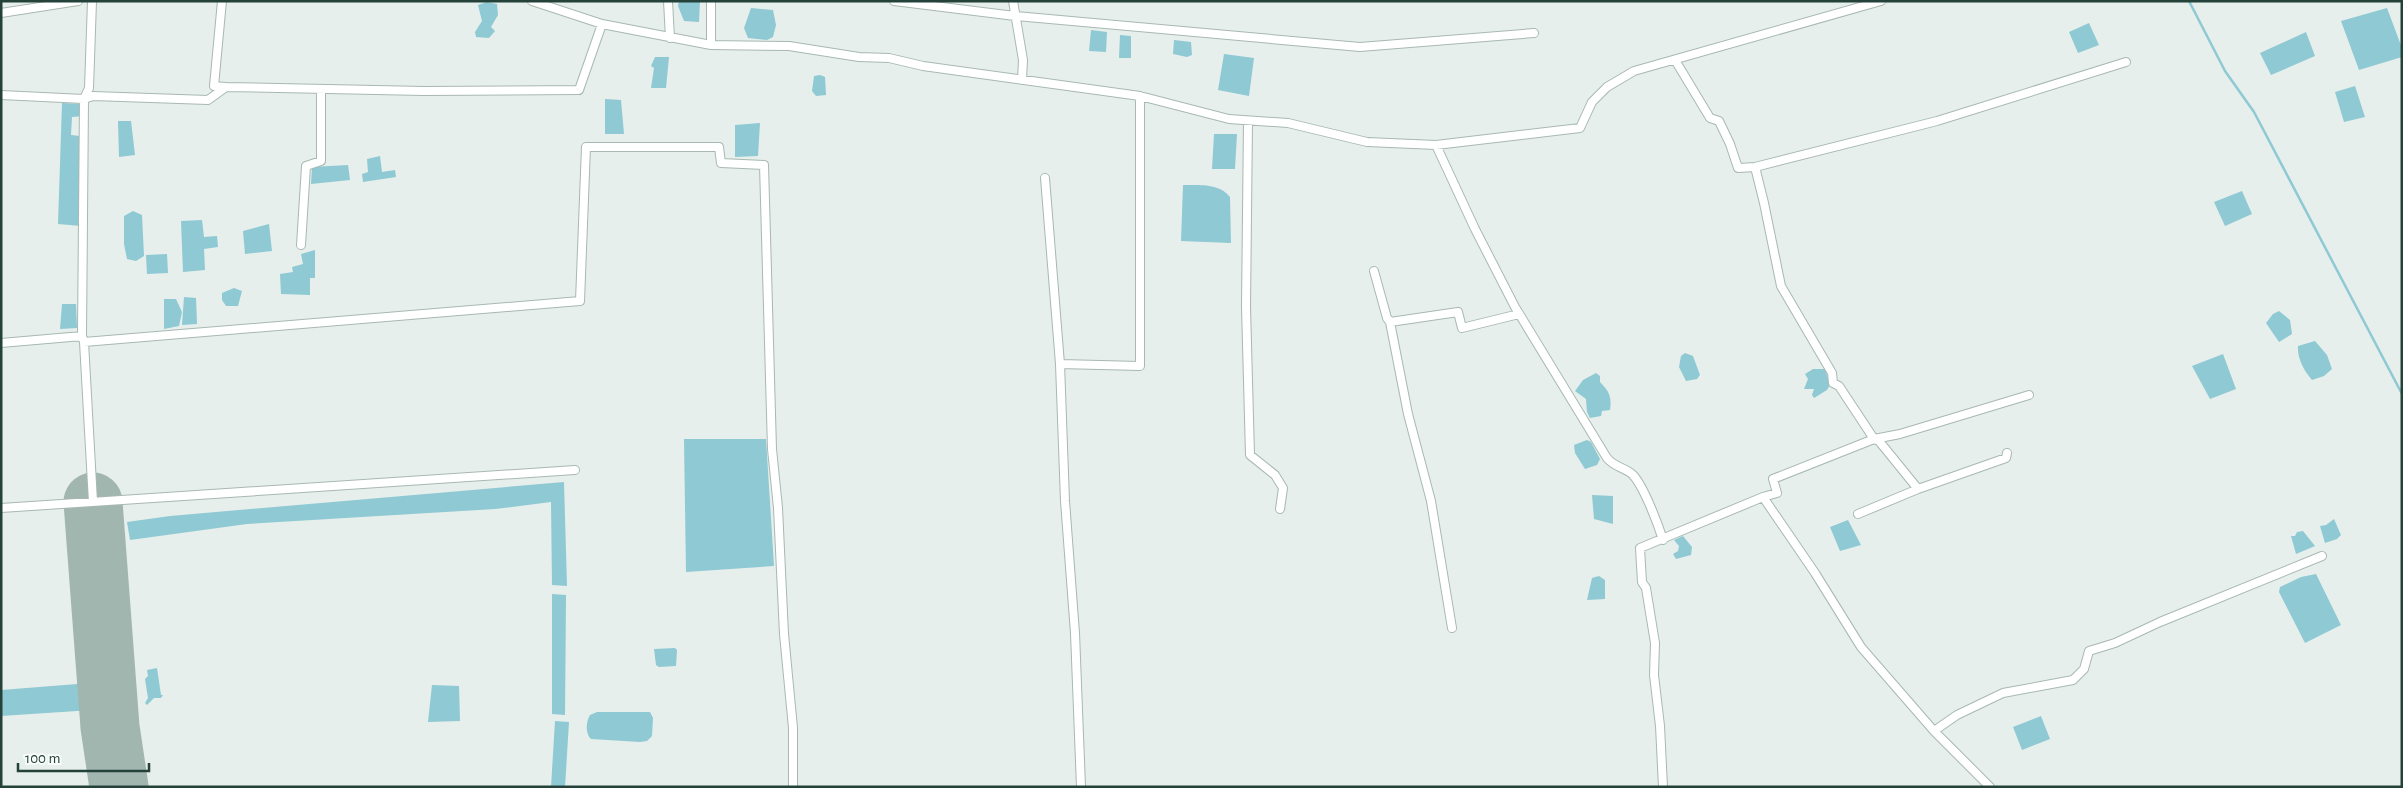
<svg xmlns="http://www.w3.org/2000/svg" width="2403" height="788" font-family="'Alegreya Sans',sans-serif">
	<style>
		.water { fill: #8ec9d4 }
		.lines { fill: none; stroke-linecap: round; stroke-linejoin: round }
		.stream { stroke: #8ec9d4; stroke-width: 2.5 }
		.runway { stroke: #a2b6b0; stroke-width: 59 }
		.minor-casing { stroke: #a8b8b2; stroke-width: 10 }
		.minor { stroke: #fff; stroke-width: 8 }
	</style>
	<rect width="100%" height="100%" fill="#e6efeb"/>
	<!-- water -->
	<path class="water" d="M679 1H700L699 22 684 21 678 6Z
		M487 2 497 4 498 15 491 27 495 31 489 38 476 37 475 32 482 21 478 5Z
		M751 8 773 10 776 25 773 37 767 40 748 38 744 28Z
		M2387 8 2402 48V57L2359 70 2341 21Z
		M2089 23 2099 45 2078 53 2069 32Z
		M1091 30 1107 32 1106 52 1089 51Z
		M2306 32 2315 56 2271 75 2260 53Z
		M1120 35 1131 36V58H1119Z
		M1174 40 1191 42 1192 55 1187 57 1173 54Z
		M1224 54 1254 58 1249 96 1218 90Z
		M655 57H669L666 88H651L654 68 651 66Z
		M820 75 825 77 826 95 816 96 812 91 814 76Z
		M2355 86 2365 117 2344 122 2335 92Z
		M605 99 621 100 624 134H605Z
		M62 103 83 104 84 116 72 117 71 135 80 136 81 226 58 224Z
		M118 121H131L135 155 119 157Z
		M760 123 758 156 735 157V125Z
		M1214 134H1237L1235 169H1212Z
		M380 156 382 172 395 170 396 177 363 182 362 174 368 172 367 159Z
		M348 165 350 180 311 184 312 167Z
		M1183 185C1198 185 1220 183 1230 197L1231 243 1181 241Z
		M2242 191 2252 214 2225 226 2214 202Z
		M133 211 142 215 144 256 136 261 127 259 124 244V216Z
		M202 220 204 237 217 236 218 247 204 249 205 270 183 272 181 221Z
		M269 224 272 251 245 254 243 231Z
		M315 250V278H310V295L281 294 280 274 293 272 292 267 303 264 301 254Z
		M167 254 168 273 147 274 146 255Z
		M234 288 242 291 238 306H226L222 300V293Z
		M184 297 196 298 197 324 182 325Z
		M164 299H176L182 312 179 326 164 329Z
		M62 304H76L77 328 60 329Z
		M2279 311 2290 320 2292 334 2279 342 2266 323 2273 314Z
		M2315 341 2327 355 2332 369 2324 376 2312 380C2304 371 2297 358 2298 346Z
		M1685 353 1693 356 1700 375 1697 379 1686 381 1679 367 1681 356Z
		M2223 354 2236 389 2210 399 2192 366Z
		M1813 369H1825L1830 385 1827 390 1814 398 1812 395 1814 389H1804L1808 379 1805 374Z
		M1596 373 1600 376V382C1609 391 1612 397 1610 410L1602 411 1601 416 1590 418 1587 412 1586 399 1575 391 1583 380Z
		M684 439H766L774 566 686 572Z
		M1587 440 1591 442 1600 459 1597 465 1585 469 1575 453 1574 445Z
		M564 482 567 586 552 585 551 502 495 509 247 524 130 540 127 522 170 516Z
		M1592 495 1613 496V524L1594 519Z
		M2334 519 2341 535 2337 539 2325 543 2320 526 2326 525Z
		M1848 520 1861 545 1840 551 1830 527Z
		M2303 531 2315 546 2296 554 2291 536H2295L2297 532Z
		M1683 536 1692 547 1691 555 1676 559 1673 554 1678 551 1679 546 1674 540Z
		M2316 574 2341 625 2305 643 2279 592 2280 587 2301 577Z
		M1599 576 1605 580V599L1587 600 1592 578Z
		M552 594 566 595 565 715 552 714Z
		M675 648 677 650 676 666 659 667 656 665 654 649Z
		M157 668 161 695H163L161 698H154L147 705 145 703 148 698 145 679 148 676 147 670Z
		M90 683 92 710 1 716V690Z
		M432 685 459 686 460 721 428 722Z
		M597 712H650L653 718 652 736 647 741 640 742 591 739C585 733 586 722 590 715Z
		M2041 716 2050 739 2022 750 2013 727Z
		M555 721 569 722 565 787H551Z"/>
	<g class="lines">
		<!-- stream -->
		<path class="stream" d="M2189 1 2225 71 2254 112 2402 394"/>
		<!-- runway -->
		<path class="runway" d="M93 502 110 727 119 787"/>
		<!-- minor casing -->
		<g class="minor-casing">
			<path id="minor" d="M222 1 214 86 226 87
				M532 1 602 24 711 45 789 46 859 57 889 58 923 66 1140 96 1229 119 1288 123 1367 142 1436 145 1580 128 1592 102 1607 87 1634 71 1881 1
				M668 1 670 38
				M711 1V45
				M894 1 1015 16 1360 47 1534 33
				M1013 1 1023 60 1022 80
				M1 13 78 1
				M1675 60 1710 118 1719 121 1730 144 1738 168 1755 167 1937 121 2126 62
				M1 95 84 99 93 96 208 100 226 87 424 91 579 90 602 24
				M1248 121 1246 307 1250 455 1275 475 1283 488 1280 509
				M1436 145 1475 229 1515 307 1607 458C1614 467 1626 468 1633 475 1644 487 1658 524 1663 540
				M1755 167 1764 203 1781 286 1832 373 1833 383 1839 386 1874 439 1879 441 1918 489 1858 514
				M1045 178 1060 364
				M301 245 306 166 321 161V89
				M1374 271 1387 318 1390 322 1408 414 1431 501 1452 628
				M1390 322 1458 312 1462 328 1519 314
				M82 336 84 99 89 88 92 1
				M84 342 93 502
				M1 343 82 336 84 342 580 301 586 147H719L721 163 764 165 772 449 778 508 784 634 793 728V787
				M1918 489 2006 458 2007 453
				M1763 497 1815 573 1861 647 1934 731 1990 787
				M1 508 575 470
				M1934 731 1957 715 2003 693 2073 680 2084 669 2089 651 2115 643 2160 622 2322 556
				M1081 787 1075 633 1065 501 1060 364 1140 366V96
				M1663 787 1660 726 1654 675 1655 643 1646 588 1642 582 1640 548 1763 497 1777 493 1773 479 1874 439 1900 434 2029 395"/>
		</g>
		<!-- minor -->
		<use href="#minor" class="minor"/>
	</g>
	<!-- border -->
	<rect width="2403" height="788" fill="none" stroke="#24423a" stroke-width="5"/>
	<!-- scale -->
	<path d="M18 763v8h131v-8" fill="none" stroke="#24423a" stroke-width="2.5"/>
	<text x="25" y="763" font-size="15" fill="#24423a" stroke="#f7fbf9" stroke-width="4" paint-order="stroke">100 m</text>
</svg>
